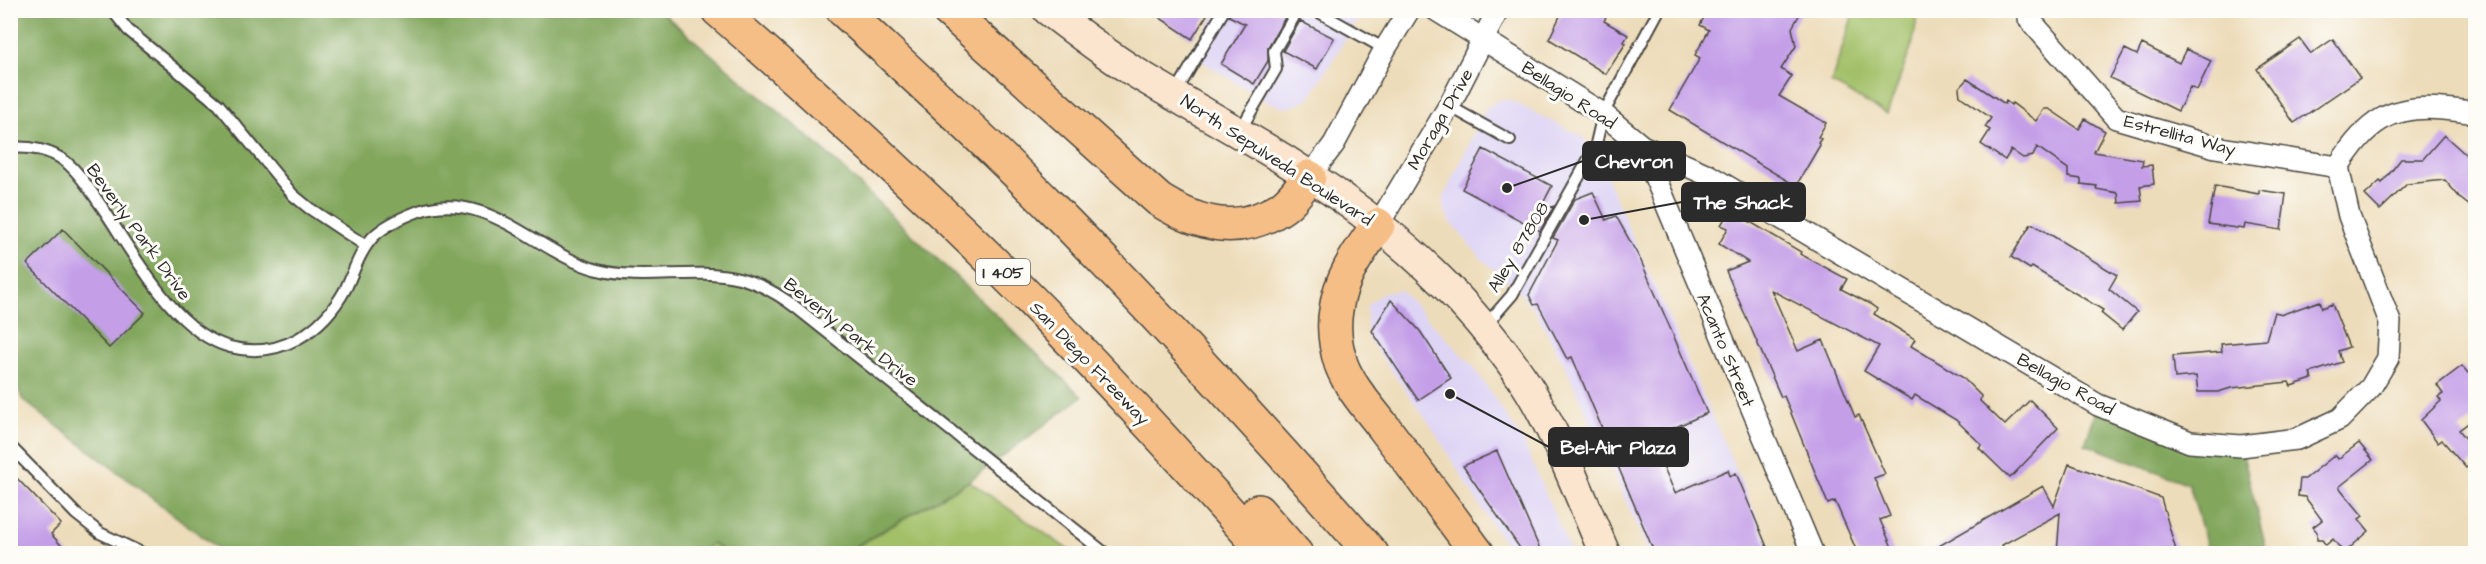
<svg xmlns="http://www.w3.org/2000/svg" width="2486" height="564" font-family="'Architects Daughter',sans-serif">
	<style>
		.built { fill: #ded5f5 }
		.green { fill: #a2c067; stroke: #667649; stroke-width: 1.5 }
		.forest { fill: #81a65c; stroke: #566844; stroke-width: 1.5 }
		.building { fill: #c49fe8 }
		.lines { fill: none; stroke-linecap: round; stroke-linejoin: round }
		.lane-casing { stroke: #484640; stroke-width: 14 }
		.street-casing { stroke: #484640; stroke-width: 24 }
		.secondary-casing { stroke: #484640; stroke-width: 33 }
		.highway-casing { stroke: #484640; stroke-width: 36 }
		.lane { stroke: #fff; stroke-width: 10 }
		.street { stroke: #fff; stroke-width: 21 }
		.secondary { stroke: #fbe5cf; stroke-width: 30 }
		.highway { stroke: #f6be87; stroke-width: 33 }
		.labels { text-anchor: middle; stroke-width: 6; stroke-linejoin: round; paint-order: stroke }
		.shield { fill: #fdfcf7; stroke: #6a6a68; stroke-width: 1.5 }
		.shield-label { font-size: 16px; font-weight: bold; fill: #2b2b2b }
		.street-label { font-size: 18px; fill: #2b2b2b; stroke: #fdfcf7 }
		.leader { fill: none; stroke: #2b2b2b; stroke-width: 2 }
		.callout-dot { fill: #2b2b2b; stroke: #fdfcf7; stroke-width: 2 }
		.callout { fill: #2b2b2b; stroke: #2b2b2b; stroke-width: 2 }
		.callout-label { font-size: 20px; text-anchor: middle; font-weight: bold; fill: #fff }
	</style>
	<rect width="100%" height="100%" fill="#fdfcf7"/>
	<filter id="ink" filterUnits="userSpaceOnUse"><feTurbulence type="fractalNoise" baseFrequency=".0167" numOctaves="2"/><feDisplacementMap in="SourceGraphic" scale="12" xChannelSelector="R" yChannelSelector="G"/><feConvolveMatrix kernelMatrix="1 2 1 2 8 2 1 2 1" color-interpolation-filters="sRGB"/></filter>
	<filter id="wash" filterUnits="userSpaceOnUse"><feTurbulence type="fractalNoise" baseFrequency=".008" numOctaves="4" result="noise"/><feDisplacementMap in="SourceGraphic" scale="24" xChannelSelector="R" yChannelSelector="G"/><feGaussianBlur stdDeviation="1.35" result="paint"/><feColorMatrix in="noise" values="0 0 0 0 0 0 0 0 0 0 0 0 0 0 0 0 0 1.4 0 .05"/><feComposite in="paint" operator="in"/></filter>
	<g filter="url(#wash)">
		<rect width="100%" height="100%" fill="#eddcb9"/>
		<!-- built -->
		<path class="built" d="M1218 11H1363L1310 97 1299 104 1285 108 1268 102 1190 54Z
			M1498 100H1510L1583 137 1601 165 1773 553H1649L1567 370 1536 312 1520 293 1481 258 1450 222 1443 207 1444 196 1486 108Z
			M1400 290 1473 366 1523 441 1571 553H1513L1490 522 1429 423 1367 337V305L1384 292Z"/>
		<!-- green -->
		<path class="green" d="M1854 11H1918L1913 42 1887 114 1831 83Z
			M969 481 1073 553 844 554Z
			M712 543 726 553 699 554Z"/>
		<!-- forest -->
		<path class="forest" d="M10 11H660L819 146 1082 397 969 481 844 553H726L712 543 699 554 224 553 23 400 11 373Z
			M2098 405 2241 446 2267 553H2209L2189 484 2085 444Z"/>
		<g id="blocks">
			<!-- building -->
			<path class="building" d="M1148 10H1210L1192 39Z
				M1231 10H1281L1287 14 1268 47V61L1254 84 1221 64 1245 24 1229 16Z
				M1563 10H1610L1604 21 1628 35 1624 42 1626 43 1606 74 1549 39Z
				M1708 10H1802L1792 28 1796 46 1781 69 1792 76 1779 96 1826 123 1818 137 1821 139 1818 143 1820 145 1796 186 1670 110 1700 58 1695 55 1709 30 1700 25Z
				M1300 21 1334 38 1317 69 1283 51Z
				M2300 39 2311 54 2333 39 2360 78 2294 123 2257 69Z
				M2142 44 2179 63 2186 49 2211 61 2197 90 2190 87 2178 111 2110 78 2125 49 2137 55Z
				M1967 79 2005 104 2006 101 2011 105 2012 103 2036 121 2044 109H2049L2079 129 2085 119 2105 131 2094 152 2143 160 2142 166 2152 165 2154 184 2140 186 2142 201 2119 203 2118 193 2096 189 2097 186 2081 184V179L2068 177V169L2037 147 2033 156 2023 158 2011 150 2005 160 1981 144 1990 130 1985 127 1991 118 1960 96 1959 88Z
				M2444 135 2475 163V210L2461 199 2445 180 2407 184 2380 210 2365 195 2380 181 2382 183 2401 159H2423Z
				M1483 149 1552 186 1539 211 1554 206 1540 231 1462 189Z
				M2215 186 2259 194V190L2286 194 2281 230 2245 224 2244 229 2208 224Z
				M1593 192 1606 220 1616 216 1641 261 1707 413 1651 438 1675 493 1728 470 1730 476 1736 473 1770 554H1655L1572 357 1567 359 1538 304 1534 305 1529 295 1558 240 1553 238 1575 199Z
				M1730 210 1801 252 1800 254 1847 279 1841 289 1870 304 1877 309 1874 314 1915 339 1911 346 1962 377 1981 396 1980 401 2005 425 2030 400 2058 428 2010 478 1979 448 1982 445 1956 420 1915 395 1912 400 1864 371 1879 346 1771 290 1798 351 1823 340 1855 417 1859 415 1885 474 1874 478 1890 516 1880 520 1895 554H1858L1835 501 1828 504 1784 396 1781 397 1726 271 1748 262 1719 244 1728 228 1721 225Z
				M2031 224H2033L2117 275 2109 289 2137 312 2122 330 2101 313 2103 310 2032 267 2030 269 2011 257Z
				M63 229 145 313 109 348 27 264Z
				M1391 300 1420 331 1451 378 1418 400 1372 331Z
				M2320 301 2322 308 2332 304 2349 347 2338 351 2342 362 2310 373 2312 379 2291 386 2289 382 2231 388 2218 392H2198L2196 376 2175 378 2173 356 2222 352 2221 344 2266 340 2274 312 2283 314Z
				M2462 366 2468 373 2475 367V418L2459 430 2475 450V460L2466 468 2442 440 2438 443 2421 420 2441 401 2438 397 2443 394 2437 385Z
				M2359 443 2373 460 2339 487 2363 516 2359 519 2369 531 2344 553 2333 539 2326 545 2322 540H2317V532L2313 527 2322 520 2305 497 2298 496 2300 479H2305L2335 455 2338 459Z
				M1497 451 1542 554H1524L1463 466Z
				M2069 464 2161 498 2177 554H2057L2060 513 2002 545 2004 548 1993 554H1925L2043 486 2054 506Z
				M10 471 61 524 51 534 69 554H10Z"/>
		</g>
	</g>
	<g filter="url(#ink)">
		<use href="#blocks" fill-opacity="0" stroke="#484640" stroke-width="1.5"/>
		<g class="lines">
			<!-- lane casing -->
			<g class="lane-casing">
				<path id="lane" d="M112 10 128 30 219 105 293 195 309 208 366 246
					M1315 10 1385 49
					M1175 94 1224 10
					M1449 106 1510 140
					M1239 132 1276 69 1274 51 1298 10
					M10 148C29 146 51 150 66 162 81 174 91 192 102 207 134 254 174 332 230 347 280 360 323 331 346 288 354 271 360 251 373 237 385 225 403 217 419 211 488 188 537 254 598 270 644 282 693 267 739 278 762 284 780 295 798 309L1106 554
					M1485 326 1512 295 1595 148 1603 114 1659 10
					M10 446 76 514 100 533 144 554"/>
			</g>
			<!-- street casing -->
			<g class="street-casing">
				<path id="street" d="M1436 10 1603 114 1642 146 1708 175 2098 405 2190 442 2241 446 2297 439 2340 419 2371 387 2388 358 2390 322 2349 216 2338 167C2365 123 2390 104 2443 109 2454 110 2465 111 2476 113
					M2029 19 2116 118 2215 147 2338 167
					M1642 146 1813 554
					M1309 177 1334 144 1385 49 1409 10
					M1378 225 1449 106 1498 10"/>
			</g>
			<!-- secondary casing -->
			<g class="secondary-casing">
				<path id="secondary" d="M1048 10C1076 31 1104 53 1133 71 1215 121 1304 165 1379 226 1435 270 1484 322 1524 381 1556 430 1581 499 1605 554"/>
			</g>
			<!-- highway casing -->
			<g class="highway-casing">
				<path id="highway" d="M718 10C814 94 909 179 1000 269 1092 360 1180 457 1267 554
					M843 10C913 75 984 139 1051 207 1162 319 1268 436 1372 554
					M948 10 1159 200C1199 225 1239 236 1281 208 1292 201 1301 187 1309 177
					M1378 225C1360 251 1340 277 1336 310 1333 327 1336 348 1341 364 1350 388 1370 409 1385 429 1416 470 1447 512 1478 554
					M1258 511 1296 554"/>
			</g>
			<!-- lane -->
			<use href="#lane" class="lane"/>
			<!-- street -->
			<use href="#street" class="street"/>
			<!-- secondary -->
			<use href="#secondary" class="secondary"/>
			<!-- highway -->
			<use href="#highway" class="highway"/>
		</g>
	</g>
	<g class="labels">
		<!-- shield labels -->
		<rect class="shield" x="976" y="259" width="54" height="26" rx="4.5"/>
		<g class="shield-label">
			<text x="1003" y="278">I 405</text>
		</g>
		<!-- street labels -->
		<g class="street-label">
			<text transform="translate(1569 95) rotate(33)" y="6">Bellagio Road</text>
			<text transform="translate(1440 119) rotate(-60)" y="6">Moraga Drive</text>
			<text transform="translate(2180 135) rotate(15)" y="6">Estrellita Way</text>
			<text transform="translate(1277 160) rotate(33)" y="6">North Sepulveda Boulevard</text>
			<text transform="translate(139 232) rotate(54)" y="6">Beverly Park Drive</text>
			<text transform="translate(1518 247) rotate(-59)" y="6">Alley 87808</text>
			<text transform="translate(851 332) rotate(38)" y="6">Beverly Park Drive</text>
			<text transform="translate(1726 350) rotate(67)" y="6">Acanto Street</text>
			<text transform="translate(1090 363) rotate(46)" y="6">San Diego Freeway</text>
			<text transform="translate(2066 384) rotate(29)" y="6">Bellagio Road</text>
		</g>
	</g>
	<!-- callouts -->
	<path class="leader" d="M1507 188L1583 161M1584 220L1682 202M1450 394L1549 447"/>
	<g class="callout-dot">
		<circle cx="1507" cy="188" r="6"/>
		<circle cx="1584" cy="220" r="6"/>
		<circle cx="1450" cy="394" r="6"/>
	</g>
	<g class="callout">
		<rect x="1583" y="142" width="102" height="38" rx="6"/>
		<rect x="1682" y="183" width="123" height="38" rx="6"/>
		<rect x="1549" y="428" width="139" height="38" rx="6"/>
	</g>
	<g class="callout-label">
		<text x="1634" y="168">Chevron</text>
		<text x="1743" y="209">The Shack</text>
		<text x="1618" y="454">Bel-Air Plaza</text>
	</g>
	<!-- margin -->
	<rect width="2486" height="564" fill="none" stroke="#fdfcf7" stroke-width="36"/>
</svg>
